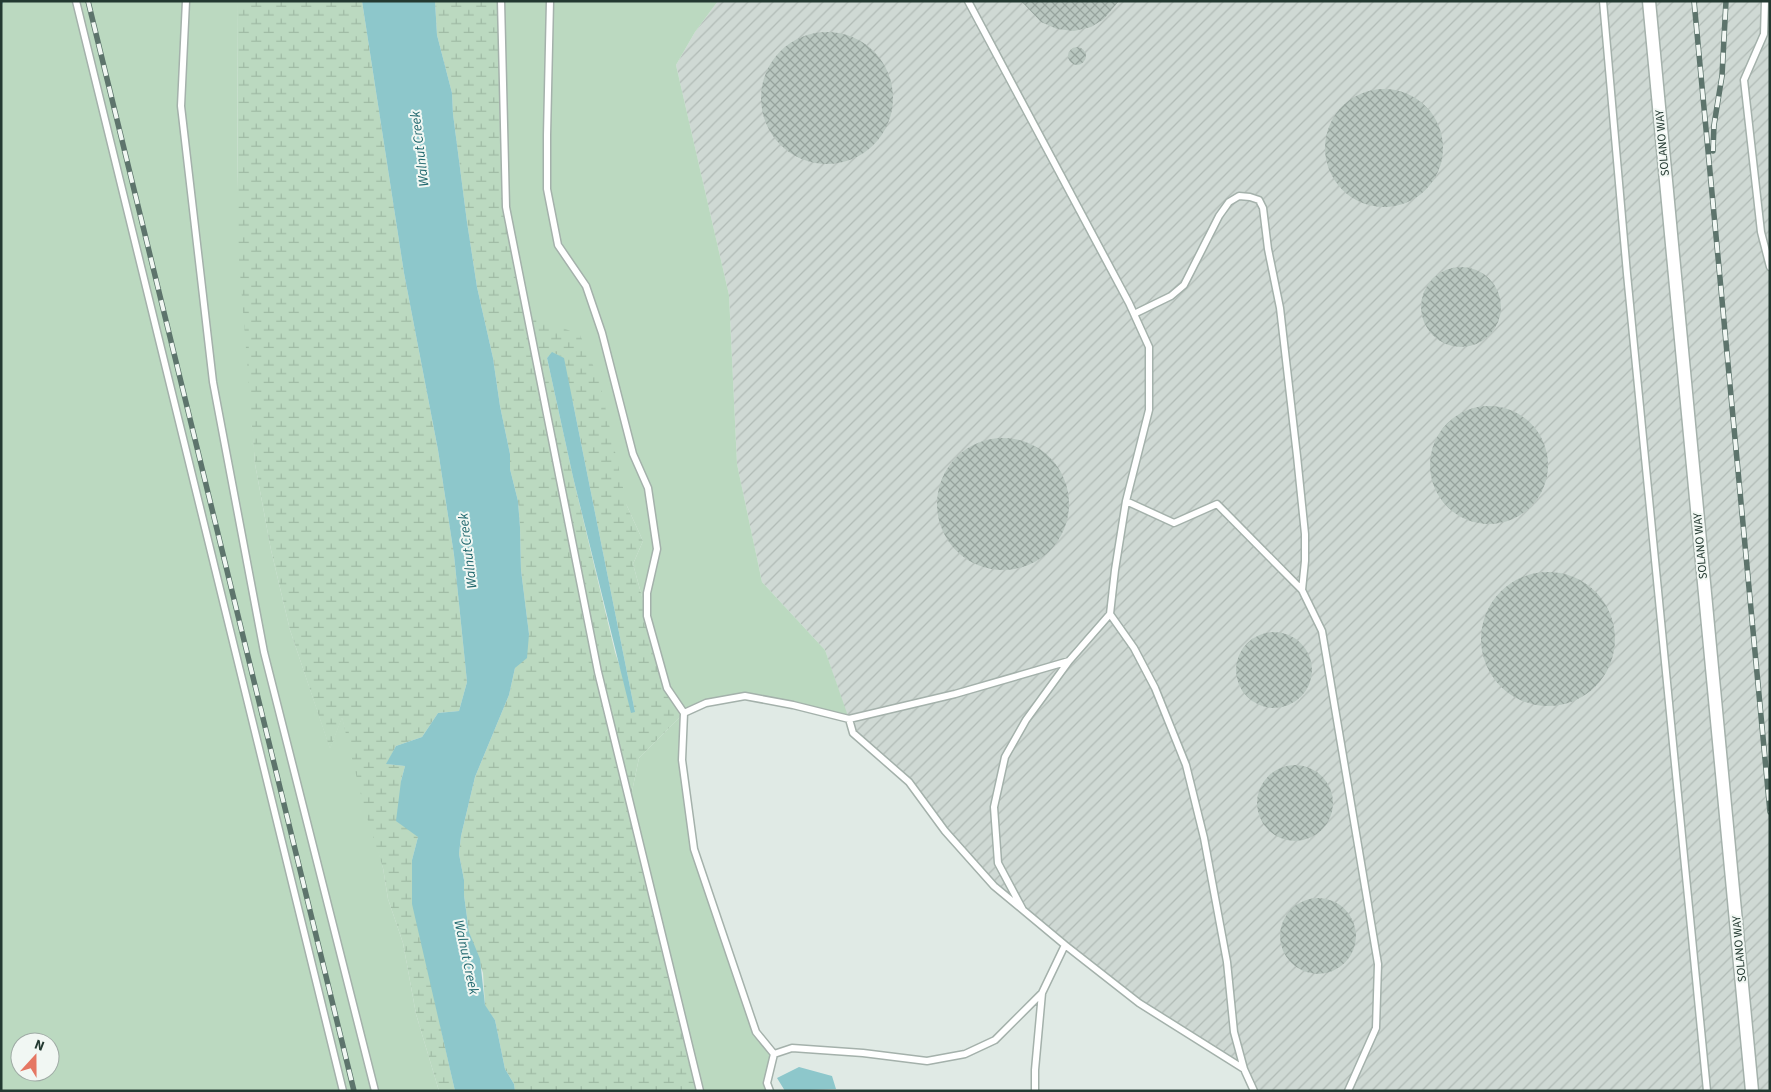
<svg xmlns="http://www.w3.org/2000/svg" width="1771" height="1092" font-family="'Source Sans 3',sans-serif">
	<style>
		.industrial { fill: url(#industrial-furrows) }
		.green { fill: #bbd9c0; fill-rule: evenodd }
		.wetland { fill: url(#wetland-marsh); fill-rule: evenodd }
		.water { fill: #8dc7cb }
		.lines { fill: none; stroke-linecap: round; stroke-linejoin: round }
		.stream { stroke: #8dc7cb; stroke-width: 4.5 }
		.building { fill: url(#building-cross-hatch) }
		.lane-casing { stroke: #a4b1ab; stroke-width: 9 }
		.street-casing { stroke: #a4b1ab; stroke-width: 15 }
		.lane { stroke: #fff; stroke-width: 6 }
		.street { stroke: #fff; stroke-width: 12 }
		.rail-casing { stroke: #5d746c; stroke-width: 5.5 }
		.rail { stroke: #f1f7f3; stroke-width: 4; stroke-dasharray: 11; stroke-linecap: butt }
		.labels { text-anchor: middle; stroke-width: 4; stroke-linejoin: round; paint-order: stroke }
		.street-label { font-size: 12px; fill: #233931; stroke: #f1f7f3 }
		.water-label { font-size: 14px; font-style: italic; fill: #22696f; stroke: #f1f7f3 }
	</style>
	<defs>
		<pattern id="industrial-furrows" width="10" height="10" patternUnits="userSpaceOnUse" patternTransform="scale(1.25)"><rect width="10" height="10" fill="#cfd9d4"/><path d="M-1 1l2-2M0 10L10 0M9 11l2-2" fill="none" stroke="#b1bbb6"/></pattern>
		<pattern id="wetland-marsh" width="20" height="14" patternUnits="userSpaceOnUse" patternTransform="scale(1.25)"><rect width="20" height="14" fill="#bbd9c0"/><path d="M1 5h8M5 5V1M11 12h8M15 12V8" fill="none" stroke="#a0bba5"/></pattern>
		<pattern id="building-cross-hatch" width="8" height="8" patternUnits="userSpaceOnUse" patternTransform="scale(1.25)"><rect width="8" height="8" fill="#b9c7c0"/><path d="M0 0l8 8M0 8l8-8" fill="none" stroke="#96a39d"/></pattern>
	</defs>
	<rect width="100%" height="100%" fill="#e0eae5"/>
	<!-- industrial -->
	<path class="industrial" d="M718 1H1770V1091H1254L1243 1069 1139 1003 994 886 945 831 909 782 853 733 825 650 762 582 737 464 729 295 676 65 695 32Z"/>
	<!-- green -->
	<path class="green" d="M1 1H238L237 176 255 464 271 550 290 630 330 748 342 717 383 868 388 899 403 943 416 1014 439 1091H1ZM20 1042H50V1072H20Z
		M501 1H718L695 32 676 65 729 295 737 464 762 582 825 650 849 719 745 696 706 703 684 713 682 760 694 849 756 1032 774 1054 767 1083 770 1091H700L630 801 639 758 684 713 667 688 633 564 643 541 627 506 527 314 506 207Z"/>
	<!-- wetland -->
	<path class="wetland" d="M238 1H362L404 273 438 450 454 555 467 682 459 711 438 713 422 737 396 746 387 764 405 766 401 781 418 837 412 860 441 1029 455 1091H439L416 1014 403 943 388 899 383 868 365 811 342 718 330 749 290 630 271 550 255 464 237 234Z
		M435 1H501L506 207 527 313 580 335 599 379 627 506 643 541 633 564 667 688 684 713 639 758 630 801 700 1091H515L514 1084 505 1069 495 1020 485 1006 483 973 469 932 464 895V880L459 854 461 836 475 777 509 695 515 668 529 634 521 570 520 527 518 501 510 469V454L500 406 493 358 477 287 467 222 453 114 452 93 437 35ZM552 352 564 358 635 712 615 652 573 477 547 358Z"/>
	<!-- water -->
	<path class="water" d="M362 1H435L437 35 452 93 453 114 467 222 477 287 493 358 500 406 510 454V469L518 501 520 527 521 570 529 634 527 658 515 668 509 695 475 777 461 836 459 854 464 880V895L469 932 480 959 485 1005 495 1020 505 1069 514 1084 515 1091H455L412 904V860L418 837 396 821 401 781 405 766 386 764 396 746 422 737 438 713 459 711 467 682 454 555 438 450 404 273Z
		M552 352 564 358 635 712 631 713 573 477 547 358Z
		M799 1067 832 1076 836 1089 785 1091 777 1078Z"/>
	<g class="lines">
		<!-- stream -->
		<path class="stream" d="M1 2V1"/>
	</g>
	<!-- building -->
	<path class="building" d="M1021 1H1119L1104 19 1091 27 1074 31 1057 29 1041 22Z
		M761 98a66 66 0 1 1 132 0a66 66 0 1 1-132 0Z
		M1068 56a9 9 0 1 1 18 0a9 9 0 1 1-18 0Z
		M1325 148a59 59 0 1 1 118 0a59 59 0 1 1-118 0Z
		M1421 307a40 40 0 1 1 80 0a40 40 0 1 1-80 0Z
		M1430 465a59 59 0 1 1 118 0a59 59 0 1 1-118 0Z
		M937 504a66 66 0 1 1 132 0a66 66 0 1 1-132 0Z
		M1481 639a67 67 0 1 1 134 0a67 67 0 1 1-134 0Z
		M1236 670a38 38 0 1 1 76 0a38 38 0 1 1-76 0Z
		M1257 803a38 38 0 1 1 76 0a38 38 0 1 1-76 0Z
		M1280 936a38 38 0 1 1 76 0a38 38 0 1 1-76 0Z"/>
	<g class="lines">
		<!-- lane casing -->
		<g class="lane-casing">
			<path id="lane" d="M76 1 343 1091
				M186 1 181 106 213 382 264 652 375 1091
				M501 1 506 207 598 672 700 1091
				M550 1 547 135V189L558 245 586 286 602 333 633 454 648 488 657 549 647 593V616L667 688 684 713 682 760 694 849 756 1032 774 1054 767 1083 770 1091
				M968 1 1129 303 1149 347V410L1126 501 1115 570 1110 614 1134 648 1155 688 1186 765 1204 838 1227 962 1234 1032 1244 1069
				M1603 1 1627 274 1707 1091
				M1765 1 1764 34 1744 80 1761 232 1770 267
				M1134 314 1171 296 1184 285 1219 216 1229 202 1239 196 1250 197 1259 200 1263 208 1268 249 1280 308 1297 456 1305 534V561L1302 590
				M1126 501 1174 523 1217 504 1302 590 1322 631 1378 964 1376 1028 1348 1091
				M684 713 706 703 745 696 793 705 849 719
				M1023 910 994 886 945 831 909 782 853 733 849 719 955 694 1069 661
				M1065 945 1023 910 998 863 994 807 1005 757 1026 720 1069 661 1110 614
				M774 1054 792 1048 863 1053 927 1061 965 1054 995 1040 1042 993
				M1035 1091V1070L1042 993 1065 945 1139 1003 1244 1069 1254 1091"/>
		</g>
		<!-- street casing -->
		<g class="street-casing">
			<path id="street" d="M1649 1 1752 1091"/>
		</g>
		<!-- lane -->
		<use href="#lane" class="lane"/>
		<!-- street -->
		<use href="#street" class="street"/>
		<!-- rail casing -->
		<g class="rail-casing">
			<path id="rail" d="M88 1 354 1091
				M1694 1 1770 812
				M1713 151 1714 125 1722 76 1726 1"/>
		</g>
		<!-- rail -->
		<use href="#rail" class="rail"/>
	</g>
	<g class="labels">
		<!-- street labels -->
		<g class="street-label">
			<text transform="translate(1662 143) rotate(-95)" y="4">SOLANO WAY</text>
			<text transform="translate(1700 546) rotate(-95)" y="4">SOLANO WAY</text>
			<text transform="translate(1739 949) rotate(-95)" y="4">SOLANO WAY</text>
		</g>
		<!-- water labels -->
		<g class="water-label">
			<text transform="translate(419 149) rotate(-97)" y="5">Walnut Creek</text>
			<text transform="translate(467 551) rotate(-97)" y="5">Walnut Creek</text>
			<text transform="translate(467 957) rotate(78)" y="5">Walnut Creek</text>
		</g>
	</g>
	<!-- border -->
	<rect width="1771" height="1092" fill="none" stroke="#233931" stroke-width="5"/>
	<!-- north arrow -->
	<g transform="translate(35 1057) rotate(21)"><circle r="24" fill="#f1f7f3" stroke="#9faba5"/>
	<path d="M0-4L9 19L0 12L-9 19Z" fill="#e57763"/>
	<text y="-8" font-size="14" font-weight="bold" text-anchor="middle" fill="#233931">N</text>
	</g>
</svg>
